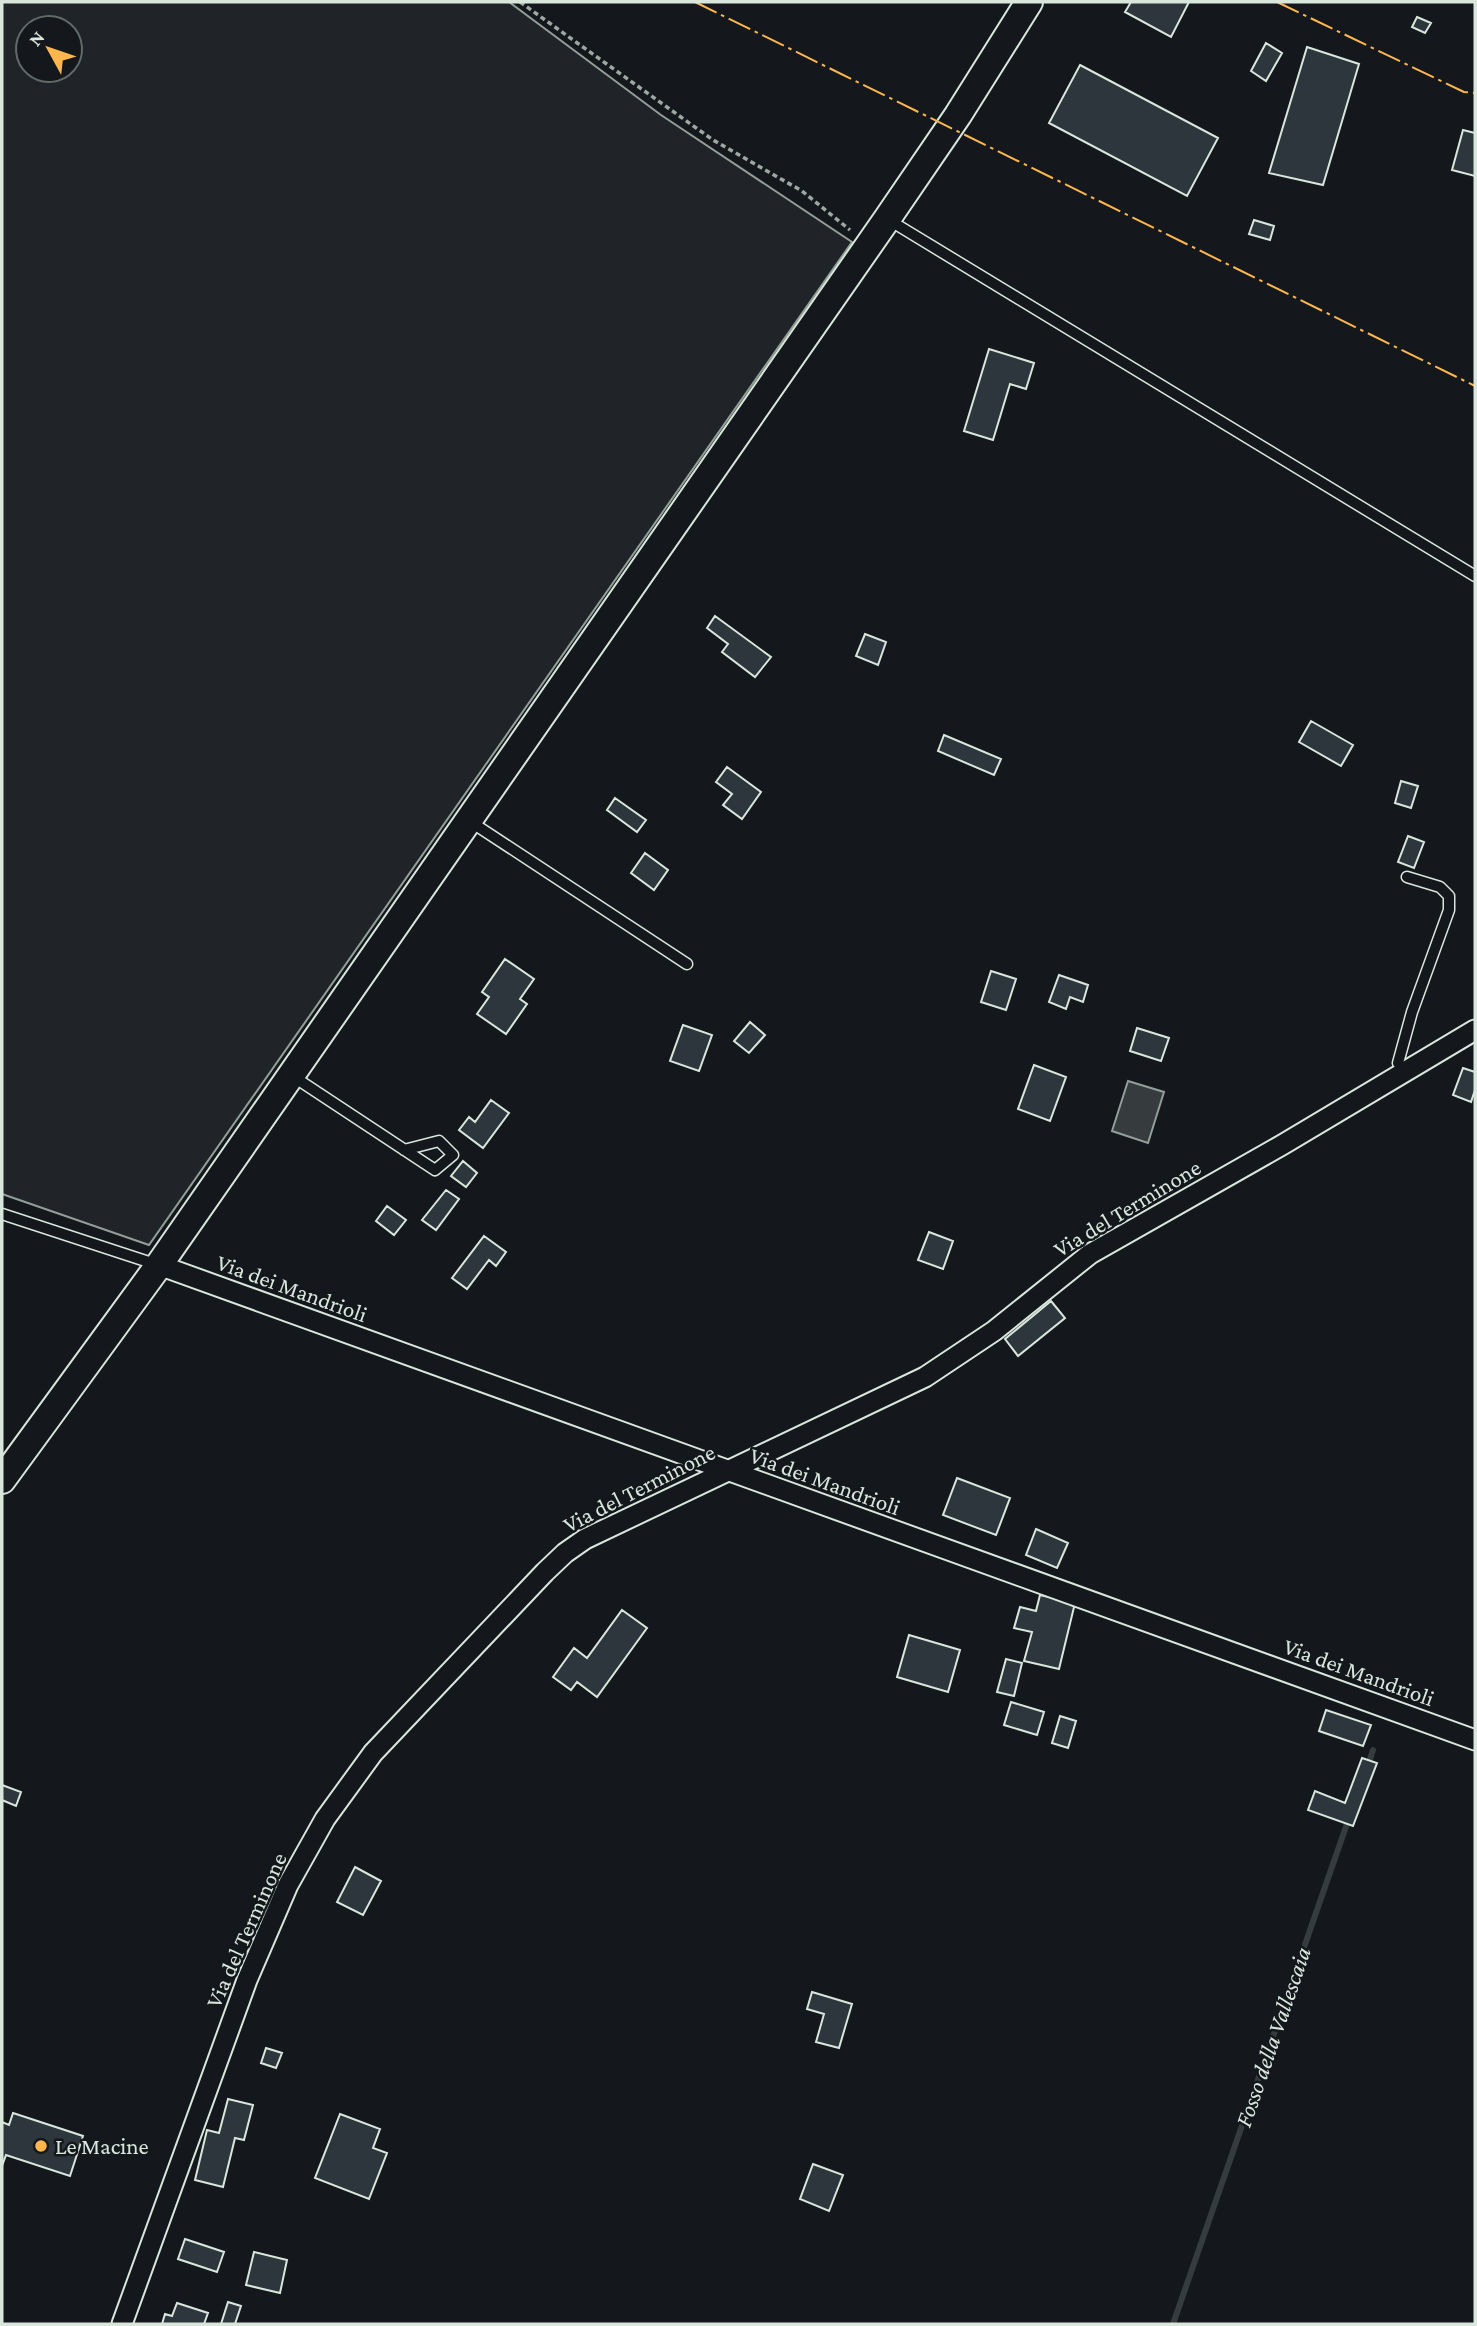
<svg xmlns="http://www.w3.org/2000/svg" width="1477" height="2326" font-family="'Crimson Pro',serif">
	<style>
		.green { fill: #202428; stroke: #939e99; stroke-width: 2; fill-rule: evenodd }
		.water { fill: #363b3e; stroke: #939e99; stroke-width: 2 }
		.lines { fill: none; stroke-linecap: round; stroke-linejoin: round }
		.stream { stroke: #363b3e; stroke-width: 6 }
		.building { fill: #2c363c; stroke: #d8e6dc; stroke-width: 2 }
		.lane-casing { stroke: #d8e6dc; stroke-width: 13 }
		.street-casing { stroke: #d8e6dc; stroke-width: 23 }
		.secondary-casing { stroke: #d8e6dc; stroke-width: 30 }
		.path { stroke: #9da8a2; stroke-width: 3.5; stroke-dasharray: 5 3.5; stroke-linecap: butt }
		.lane { stroke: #14181c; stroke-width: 10 }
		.street { stroke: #14181c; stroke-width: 19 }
		.secondary { stroke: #14181c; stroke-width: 26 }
		.power { stroke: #ffb74d; stroke-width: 2; stroke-dasharray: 24 5 3.5 5; stroke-linecap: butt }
		.poi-dot { fill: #ffb74d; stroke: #14181c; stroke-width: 2.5 }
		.labels { text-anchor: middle; stroke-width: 5; stroke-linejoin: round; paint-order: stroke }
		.street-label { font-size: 23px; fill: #d8e6dc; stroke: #14181c }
		.poi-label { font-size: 23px; fill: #d8e6dc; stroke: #14181c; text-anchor: start }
		.water-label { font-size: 24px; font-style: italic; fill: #d8e6dc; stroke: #14181c }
	</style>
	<rect width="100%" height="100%" fill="#14181c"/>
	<!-- green -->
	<path class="green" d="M2 2H509L661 115 852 242 149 1245 2 1194ZM28 28H70V70H28Z"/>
	<!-- water -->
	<path class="water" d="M1128 1081 1164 1092 1148 1143 1112 1131Z"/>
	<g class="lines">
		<!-- stream -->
		<path class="stream" d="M1367 1768 1373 1750
			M1173 2324 1349 1818"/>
	</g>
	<!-- building -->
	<path class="building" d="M1131 2H1189L1171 37 1125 12Z
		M1417 17 1431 23 1425 33 1412 27Z
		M1266 43 1282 53 1266 81 1251 71Z
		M1307 47 1359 64 1323 185 1269 173Z
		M1080 65 1218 138 1187 196 1049 123Z
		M1463 130 1475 133V176L1452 170Z
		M1254 220 1274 226 1270 240 1249 234Z
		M989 349 1034 363 1026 389 1010 384 993 440 964 431Z
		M715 616 771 657 755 677 722 652 728 644 707 628Z
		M865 634 886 642 878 665 856 656Z
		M1311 721 1353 745 1341 766 1299 742Z
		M944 735 1001 759 994 775 938 751Z
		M727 767 761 792 742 819 723 805 732 794 716 782Z
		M1401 781 1418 786 1411 808 1395 803Z
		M615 798 646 820 637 832 607 810Z
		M1408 836 1424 842 1414 868 1398 862Z
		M645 853 668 870 654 890 631 873Z
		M505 959 534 979 520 999 527 1004 506 1034 477 1014 489 997 482 992Z
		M991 971 1016 979 1006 1010 981 1002Z
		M1059 975 1088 985 1083 1002 1070 997 1066 1009 1049 1002Z
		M750 1022 765 1035 749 1053 734 1041Z
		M683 1025 712 1035 699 1071 670 1061Z
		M1137 1028 1169 1038 1161 1061 1130 1051Z
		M1034 1065 1066 1077 1050 1121 1018 1109Z
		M1463 1068 1475 1072V1090L1471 1102 1453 1095Z
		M491 1100 509 1113 483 1148 459 1130 469 1117 475 1122Z
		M463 1161 477 1173 466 1187 451 1176Z
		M446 1190 459 1199 436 1230 422 1220Z
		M387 1206 406 1220 394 1235 376 1221Z
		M929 1232 953 1241 943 1269 918 1260Z
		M484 1236 506 1252 496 1266 489 1260 467 1289 452 1278Z
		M1051 1301 1065 1318 1018 1356 1005 1339Z
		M957 1478 1010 1498 996 1535 943 1515Z
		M1036 1529 1068 1543 1057 1568 1026 1555Z
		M1040 1595 1075 1603 1059 1669 1024 1661 1032 1632 1014 1628 1020 1607 1036 1611Z
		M622 1610 647 1628 597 1697 577 1682 571 1690 553 1677 574 1648 587 1658Z
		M909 1635 960 1650 948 1692 897 1677Z
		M1006 1659 1022 1663 1014 1696 997 1692Z
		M1011 1702 1044 1712 1037 1735 1004 1725Z
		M1326 1710 1371 1725 1363 1746 1319 1731Z
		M1060 1716 1076 1721 1068 1748 1052 1743Z
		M1362 1758 1377 1763 1353 1826 1308 1810 1315 1791 1345 1803Z
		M2 1785 21 1792 16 1806 2 1800Z
		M355 1867 381 1881 363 1915 337 1902Z
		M812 1992 852 2004 839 2048 816 2042 824 2014 807 2009Z
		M266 2048 282 2053 276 2068 261 2063Z
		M228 2099 253 2105 244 2140 235 2138 223 2187 195 2180 207 2130 219 2133Z
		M13 2113 83 2136 70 2176 6 2155 2 2166V2122L9 2125Z
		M340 2114 380 2129 373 2148 387 2153 369 2199 315 2178Z
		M813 2164 843 2175 829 2211 800 2199Z
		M185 2239 224 2252 217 2272 178 2259Z
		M254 2252 287 2260 280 2293 246 2285Z
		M228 2302 241 2306 235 2324H221Z
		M177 2303 208 2313 204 2324H162L165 2314 172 2316Z"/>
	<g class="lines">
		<!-- lane casing -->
		<g class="lane-casing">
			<path id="lane" d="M889 220 1475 576
				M471 822 687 964
				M1398 1063 1412 1012 1449 910V896L1440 887 1407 877
				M291 1075 435 1170 453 1155 439 1141 404 1150
				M2 1214 158 1265"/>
		</g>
		<!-- street casing -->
		<g class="street-casing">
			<path id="street" d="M159 1265 1475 1740
				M122 2324 247 1980 288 1885 325 1819 373 1753 545 1572 565 1553 585 1539 925 1377 994 1331 1090 1254 1282 1145 1475 1030"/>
		</g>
		<!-- secondary casing -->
		<g class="secondary-casing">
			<path id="secondary" d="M2 1480 159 1265 887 219 958 115 1029 2"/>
		</g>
		<!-- path -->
		<path class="path" d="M520 2 713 140 802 191 850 230"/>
		<!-- lane -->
		<use href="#lane" class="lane"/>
		<!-- street -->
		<use href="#street" class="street"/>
		<!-- secondary -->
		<use href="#secondary" class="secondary"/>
		<!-- power -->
		<path class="power" d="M695 2 1475 386
			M1277 2 1464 92 1475 93"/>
	</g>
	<!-- markers -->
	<circle class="poi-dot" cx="41" cy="2146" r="7"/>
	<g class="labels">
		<!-- street labels -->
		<g class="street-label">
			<text transform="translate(1127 1208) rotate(-31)" y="8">Via del Terminone</text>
			<text transform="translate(292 1288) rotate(20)" y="8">Via dei Mandrioli</text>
			<text transform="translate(825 1481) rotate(20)" y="8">Via dei Mandrioli</text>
			<text transform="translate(639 1488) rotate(-27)" y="8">Via del Terminone</text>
			<text transform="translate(1359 1672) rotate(20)" y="8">Via dei Mandrioli</text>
			<text transform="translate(246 1930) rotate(-66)" y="8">Via del Terminone</text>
		</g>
		<!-- poi labels -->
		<g class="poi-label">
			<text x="55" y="2154">Le Macine</text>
		</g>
		<!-- water labels -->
		<g class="water-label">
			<text transform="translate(1273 2037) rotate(-71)" y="8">Fosso della Vallescaia</text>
		</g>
	</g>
	<!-- border -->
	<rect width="1477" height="2326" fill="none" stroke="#d8e6dc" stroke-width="7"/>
	<!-- north arrow -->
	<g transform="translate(49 49) rotate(310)"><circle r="33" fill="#14181c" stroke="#626a69" stroke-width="2"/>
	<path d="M0-5L12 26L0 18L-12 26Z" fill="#ffb74d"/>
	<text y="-10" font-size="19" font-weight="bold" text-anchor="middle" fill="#d8e6dc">N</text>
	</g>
</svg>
